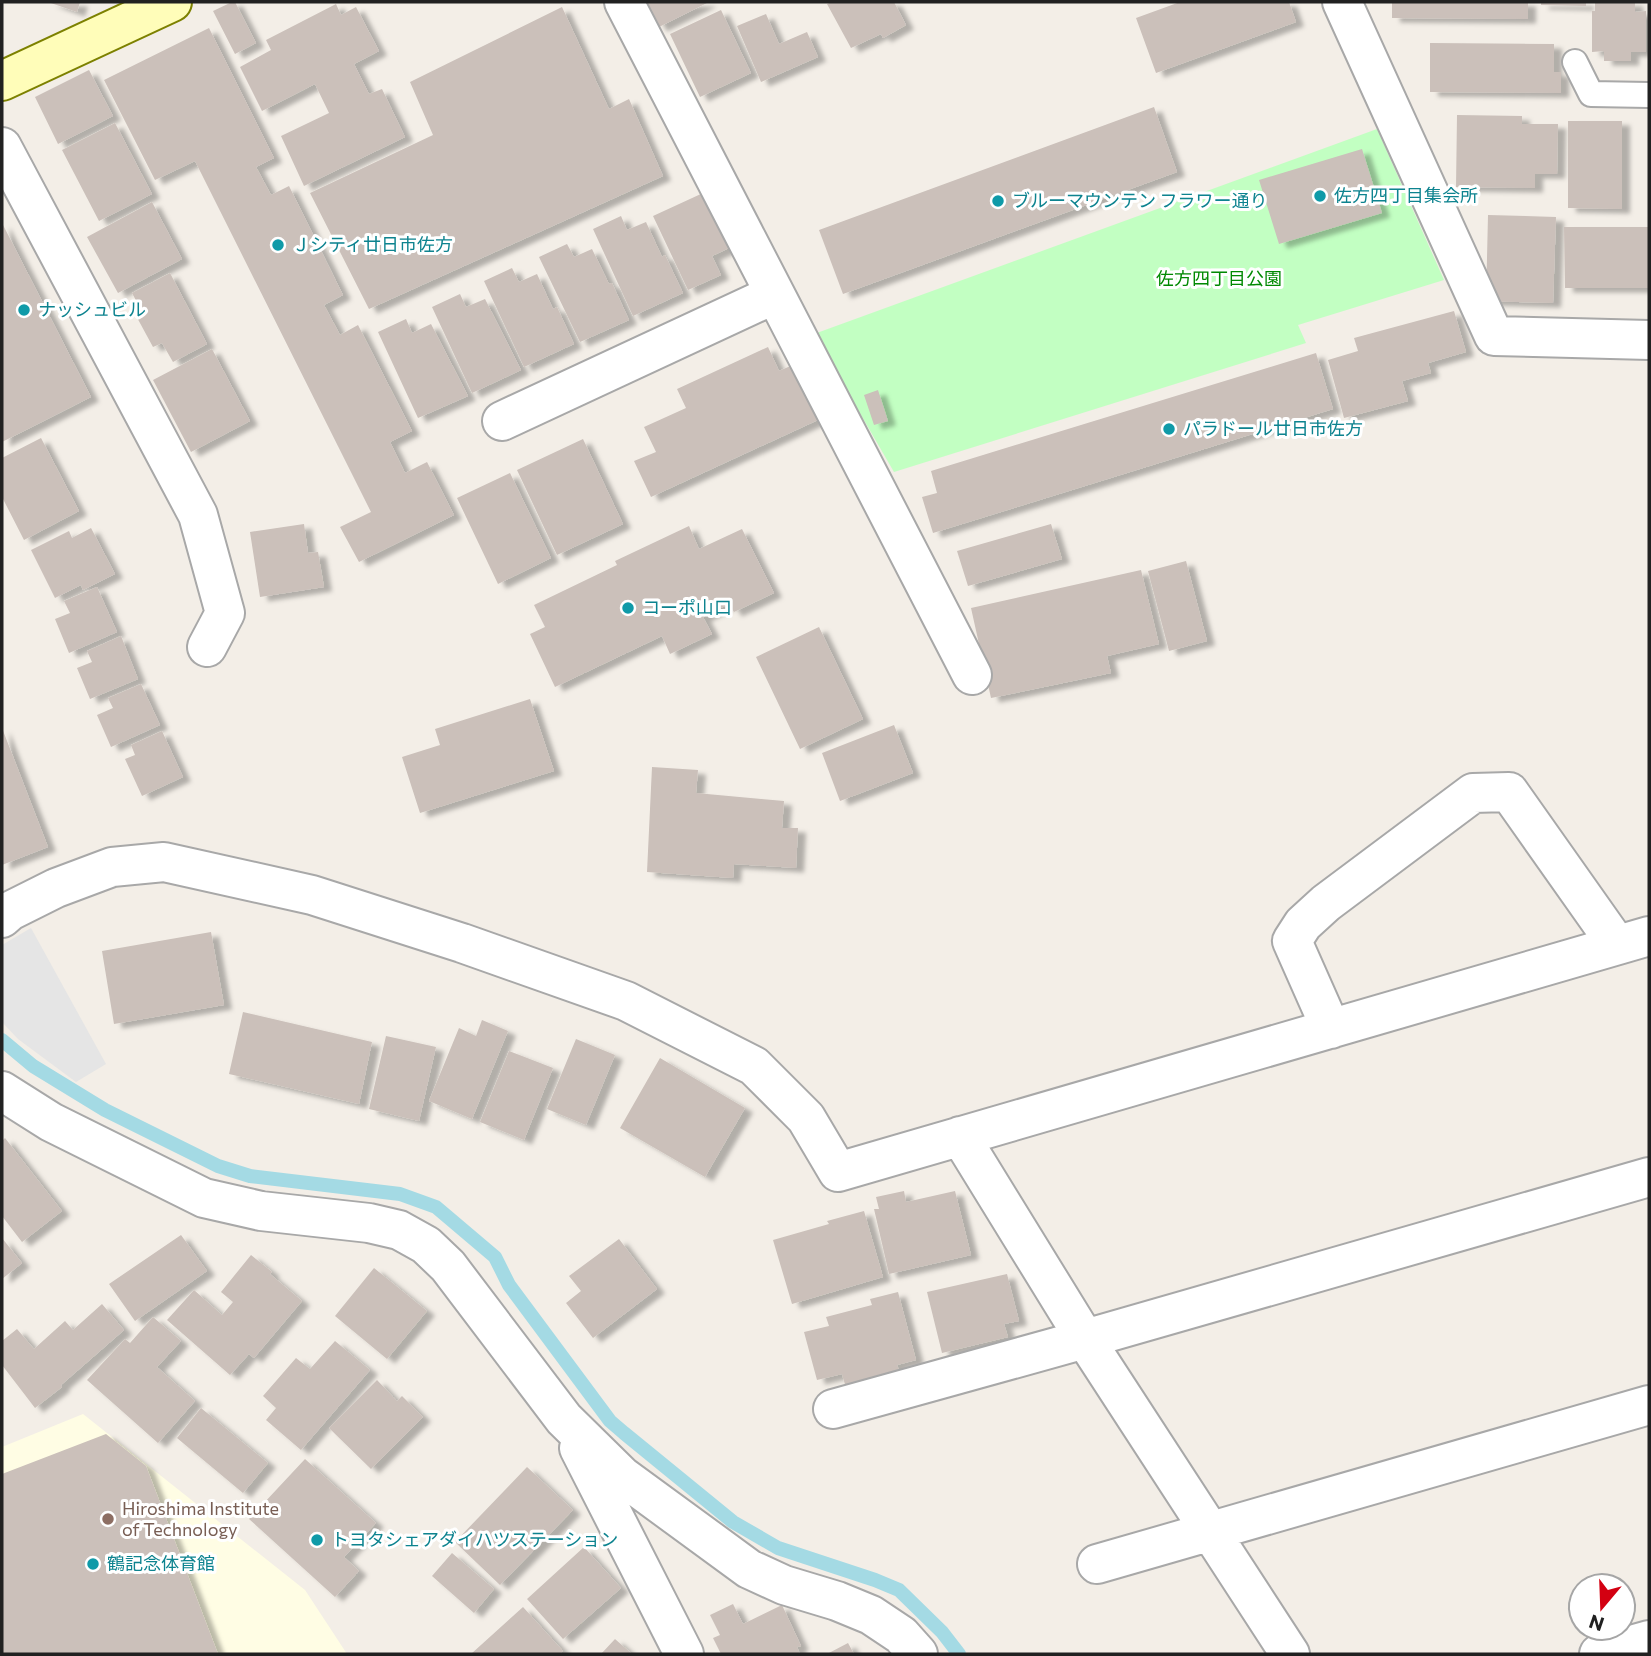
<svg xmlns="http://www.w3.org/2000/svg" width="1651" height="1656" font-family="Commissioner,'Noto Sans JP',sans-serif">
	<style>
		.education { fill: #fffde4 }
		.park { fill: #c2ffc2 }
		.parking { fill: #e5e5e5 }
		.lines { fill: none; stroke-linecap: round; stroke-linejoin: round }
		.stream { stroke: #a4dae4; stroke-width: 14 }
		.building { fill: #cbc0ba; filter: url(#shadow) }
		.lane-casing { stroke: #a8a8a8; stroke-width: 28 }
		.street-casing { stroke: #a8a8a8; stroke-width: 42 }
		.secondary-casing { stroke: #7d8100; stroke-width: 42 }
		.lane { stroke: #fff; stroke-width: 24 }
		.street { stroke: #fff; stroke-width: 38 }
		.secondary { stroke: #fffdb9; stroke-width: 38 }
		.culture-dot { fill: #0f9aa8; stroke: #fff; stroke-width: 2.5 }
		.education-dot { fill: #8d6e63; stroke: #fff; stroke-width: 2.5 }
		.labels { text-anchor: middle; stroke-width: 6; stroke-linejoin: round; paint-order: stroke }
		.culture-label { font-size: 18px; fill: #0d838f; stroke: #fff; text-anchor: start }
		.park-label { font-size: 18px; fill: #018902; stroke: #fff }
		.education-label { font-size: 18px; fill: #785e54; stroke: #fff; text-anchor: start }
	</style>
	<defs>
		<filter id="shadow"><feDropShadow dx="8" dy="4.5" stdDeviation="2" flood-color="#0004"/></filter>
	</defs>
	<rect width="100%" height="100%" fill="#f3eee7"/>
	<!-- education -->
	<path class="education" d="M83 1414 305 1590 347 1654H2V1447Z"/>
	<!-- park -->
	<path class="park" d="M1377 129 1444 280 1298 325 1306 343 894 472 814 334Z"/>
	<!-- parking -->
	<path class="parking" d="M31 928 106 1064 76 1082 18 1039 2 1022V945Z"/>
	<g class="lines">
		<!-- stream -->
		<path class="stream" d="M2 1040 33 1066 105 1110 218 1166 250 1176 400 1194 436 1207 495 1257 509 1285 610 1421 624 1433 733 1522 778 1548 875 1580 899 1590 942 1632 959 1654"/>
	</g>
	<!-- building -->
	<path class="building" d="M48 2H80L77 12Z
		M232 2H235L256 43 235 54 213 11Z
		M646 2H709L659 27Z
		M832 2H894L906 25 883 38 881 34 851 48 827 4Z
		M1180 2H1289L1296 22 1156 73 1136 18Z
		M1392 2H1528V19L1392 18Z
		M1541 2H1586V6L1541 5Z
		M1595 2H1635V12L1646 11V52H1631V61H1604V51L1592 52V11H1595Z
		M336 4 341 15 356 7 379 51 354 64 369 94 382 89 405 137 304 186 281 136 329 113 315 84 262 111 240 67 271 50 266 40Z
		M562 7 609 109 629 99 663 176 369 309 310 193 433 135 410 82Z
		M721 10 751 73 700 97 670 34Z
		M766 14 779 44 807 32 818 57 761 82 737 26Z
		M209 28 274 158 256 167 271 195 289 186 343 295 324 305 340 335 358 325 412 431 390 442 405 473 427 462 454 515 359 562 340 527 371 512 195 161 155 180 104 80Z
		M1430 43 1554 44V72H1561V93L1430 92Z
		M89 70 113 116 58 144 35 97Z
		M1154 107 1177 172 843 294 819 230Z
		M1457 115 1522 116V124H1558L1557 174H1535V188L1456 187Z
		M1568 121H1622V209L1568 208Z
		M115 123 152 194 99 221 62 150Z
		M1362 149 1382 213 1279 244 1259 180Z
		M703 193 729 248 712 256 721 275 688 290 653 216Z
		M152 202 182 259 118 293 87 237Z
		M1488 215 1556 217 1553 303 1486 301Z
		M621 216 627 230 646 222 662 257 665 255 683 293 633 316 593 229Z
		M2 223 91 397 2 442Z
		M1564 227H1649V288H1565Z
		M567 244 574 257 592 249 609 284 612 283 629 320 580 342 539 257Z
		M512 268 519 282 537 274 553 309 557 307 574 344 524 367 484 281Z
		M170 273 207 344 173 362 162 343 153 347 134 312 140 308 132 293Z
		M460 294 466 307 485 299 521 370 472 393 432 307Z
		M1454 311 1466 352 1428 363 1431 373 1402 381 1408 401 1344 418 1328 360 1358 351 1354 338Z
		M406 319 412 333 431 324 468 396 418 418 378 332Z
		M768 347 779 371 795 364 820 419 651 497 634 461 656 452 644 427 686 408 677 389Z
		M212 349 250 421 191 452 153 380Z
		M1316 353 1333 409 933 533 922 497 937 493 931 471Z
		M878 390 888 421 874 425 864 395Z
		M41 438 79 511 24 540 2 497V458Z
		M583 439 623 524 557 555 517 470Z
		M510 473 551 558 498 584 457 498Z
		M304 524 308 553 318 552 324 587 260 597 250 532Z
		M1051 524 1062 559 968 586 957 551Z
		M689 526 699 549 742 529 774 593 734 612 729 604 703 617 712 634 670 654 662 636 555 687 530 634 545 627 534 605 617 565 615 561Z
		M91 528 115 574 83 590 81 585 55 598 31 550 69 531 72 538Z
		M1186 561 1207 641 1169 651 1148 571Z
		M1141 570 1159 644 1107 656 1111 673 991 698 971 608Z
		M97 587 117 632 69 653 55 619 70 613 64 601Z
		M819 627 863 719 800 749 756 657Z
		M121 636 138 679 90 699 77 668 92 662 87 651Z
		M141 684 160 725 111 747 97 715 113 708 108 698Z
		M530 699 554 771 420 813 402 757 440 745 435 729Z
		M894 725 913 773 840 801 822 753Z
		M2 728 48 847 2 865Z
		M162 731 183 777 142 796 125 759 135 755 131 745Z
		M652 767 698 770 696 793 784 801 782 828H798L796 868 734 864 733 878 647 872Z
		M211 932 224 1005 114 1024 102 951Z
		M243 1012 372 1042 359 1104 229 1074Z
		M482 1020 508 1031 472 1119 429 1101 459 1028 476 1036Z
		M386 1036 436 1047 419 1121 369 1109Z
		M576 1039 615 1055 586 1125 547 1109Z
		M509 1051 553 1068 524 1140 480 1122Z
		M660 1058 745 1108 705 1177 620 1128Z
		M5 1138 62 1211 22 1242 2 1216V1141Z
		M904 1191 906 1202 955 1191 971 1255 889 1274 874 1209H879L876 1197Z
		M864 1211 883 1277 792 1304 773 1240 829 1224 827 1221Z
		M181 1235 207 1271 135 1321 109 1284Z
		M2 1238 22 1263 2 1279Z
		M619 1239 657 1289 593 1338 566 1303 581 1291 569 1276Z
		M251 1255 272 1272 270 1274 302 1301 254 1358 249 1354 230 1375 167 1320 194 1290 222 1315 233 1302 221 1292Z
		M374 1268 427 1311 387 1359 335 1316Z
		M1007 1274 1019 1321 1004 1324 1008 1337 942 1353 927 1292Z
		M898 1292 916 1360 897 1365 900 1373 846 1388 842 1374 817 1380 804 1332 829 1326 826 1317 872 1305 870 1299Z
		M102 1304 124 1330 61 1385 62 1387 35 1408 2 1365V1341L17 1329 34 1349 65 1321 73 1330Z
		M153 1317 181 1341 157 1367 195 1401 158 1443 87 1380 125 1339 130 1343Z
		M335 1341 370 1370 301 1450 266 1420 276 1408 263 1396 296 1358 310 1369Z
		M377 1380 397 1401 402 1396 423 1417 371 1469 329 1428Z
		M201 1408 268 1463 243 1493 177 1438Z
		M106 1434 146 1466 218 1654H2V1474Z
		M305 1459 376 1523 344 1557 359 1571 335 1597 249 1519Z
		M527 1467 573 1510 500 1585 455 1542Z
		M584 1547 621 1588 563 1639 527 1599Z
		M452 1553 494 1589 474 1613 432 1576Z
		M733 1604 743 1624 782 1605 801 1646 797 1647 800 1654H721L713 1638 720 1635 710 1615Z
		M523 1607 563 1651 560 1654H471Z
		M615 1639 632 1654H601Z
		M848 1643 854 1654H827Z"/>
	<g class="lines">
		<!-- lane casing -->
		<g class="lane-casing">
			<path id="lane" d="M1575 62 1591 94 1649 95"/>
		</g>
		<!-- street casing -->
		<g class="street-casing">
			<path id="street" d="M624 2 972 675
				M1342 2 1494 336 1649 340
				M2 147 198 515 225 613 207 647
				M502 421 775 294
				M2 918 10 911 56 888 112 867 164 862 312 895 462 943 626 1001 754 1066 806 1118 838 1172 1649 936
				M1331 1029 1292 941 1303 924 1326 903 1473 793 1509 792 1617 945
				M2 1091 51 1122 204 1198 261 1211 369 1223 399 1230 426 1245 448 1266 564 1419 622 1476 749 1569 784 1585 837 1601 871 1615 901 1635 918 1654
				M960 1136 1085 1339 1290 1654
				M833 1409 1085 1339 1649 1177
				M579 1448 684 1654
				M1097 1564 1649 1405
				M1599 1654 1649 1640"/>
		</g>
		<!-- secondary casing -->
		<g class="secondary-casing">
			<path id="secondary" d="M2 81 172 2"/>
		</g>
		<!-- lane -->
		<use href="#lane" class="lane"/>
		<!-- street -->
		<use href="#street" class="street"/>
		<!-- secondary -->
		<use href="#secondary" class="secondary"/>
	</g>
	<!-- markers -->
	<g class="culture-dot">
		<circle cx="1320" cy="196" r="7"/>
		<circle cx="998" cy="201" r="7"/>
		<circle cx="278" cy="245" r="7"/>
		<circle cx="24" cy="310" r="7"/>
		<circle cx="1169" cy="429" r="7"/>
		<circle cx="628" cy="608" r="7"/>
		<circle cx="317" cy="1540" r="7"/>
		<circle cx="93" cy="1564" r="7"/>
	</g>
	<circle class="education-dot" cx="108" cy="1519" r="7"/>
	<g class="labels">
		<!-- culture labels -->
		<g class="culture-label">
			<text x="1334" y="202">佐方四丁目集会所</text>
			<text x="1012" y="207">ブルーマウンテン フラワー通り</text>
			<text x="292" y="251">Ｊシティ廿日市佐方</text>
			<text x="38" y="316">ナッシュビル</text>
			<text x="1183" y="435">パラドール廿日市佐方</text>
			<text x="642" y="614">コーポ山口</text>
			<text x="331" y="1546">トヨタシェアダイハツステーション</text>
			<text x="107" y="1570">鶴記念体育館</text>
		</g>
		<!-- park labels -->
		<g class="park-label">
			<text x="1219" y="285">佐方四丁目公園</text>
		</g>
		<!-- education labels -->
		<g class="education-label">
			<text x="122" y="1515">Hiroshima Institute<tspan x="122" dy="21">of Technology</tspan></text>
		</g>
	</g>
	<!-- border -->
	<rect width="1651" height="1656" fill="none" stroke="#212121" stroke-width="7"/>
	<!-- north arrow -->
	<g transform="translate(1602 1607) rotate(199)"><circle r="33" fill="#ffffff" stroke="#a6a6a6" stroke-width="2"/>
	<path d="M0-5L12 26L0 18L-12 26Z" fill="#d30011"/>
	<text y="-10" font-size="19" font-weight="bold" text-anchor="middle" fill="#212121">N</text>
	</g>
</svg>
